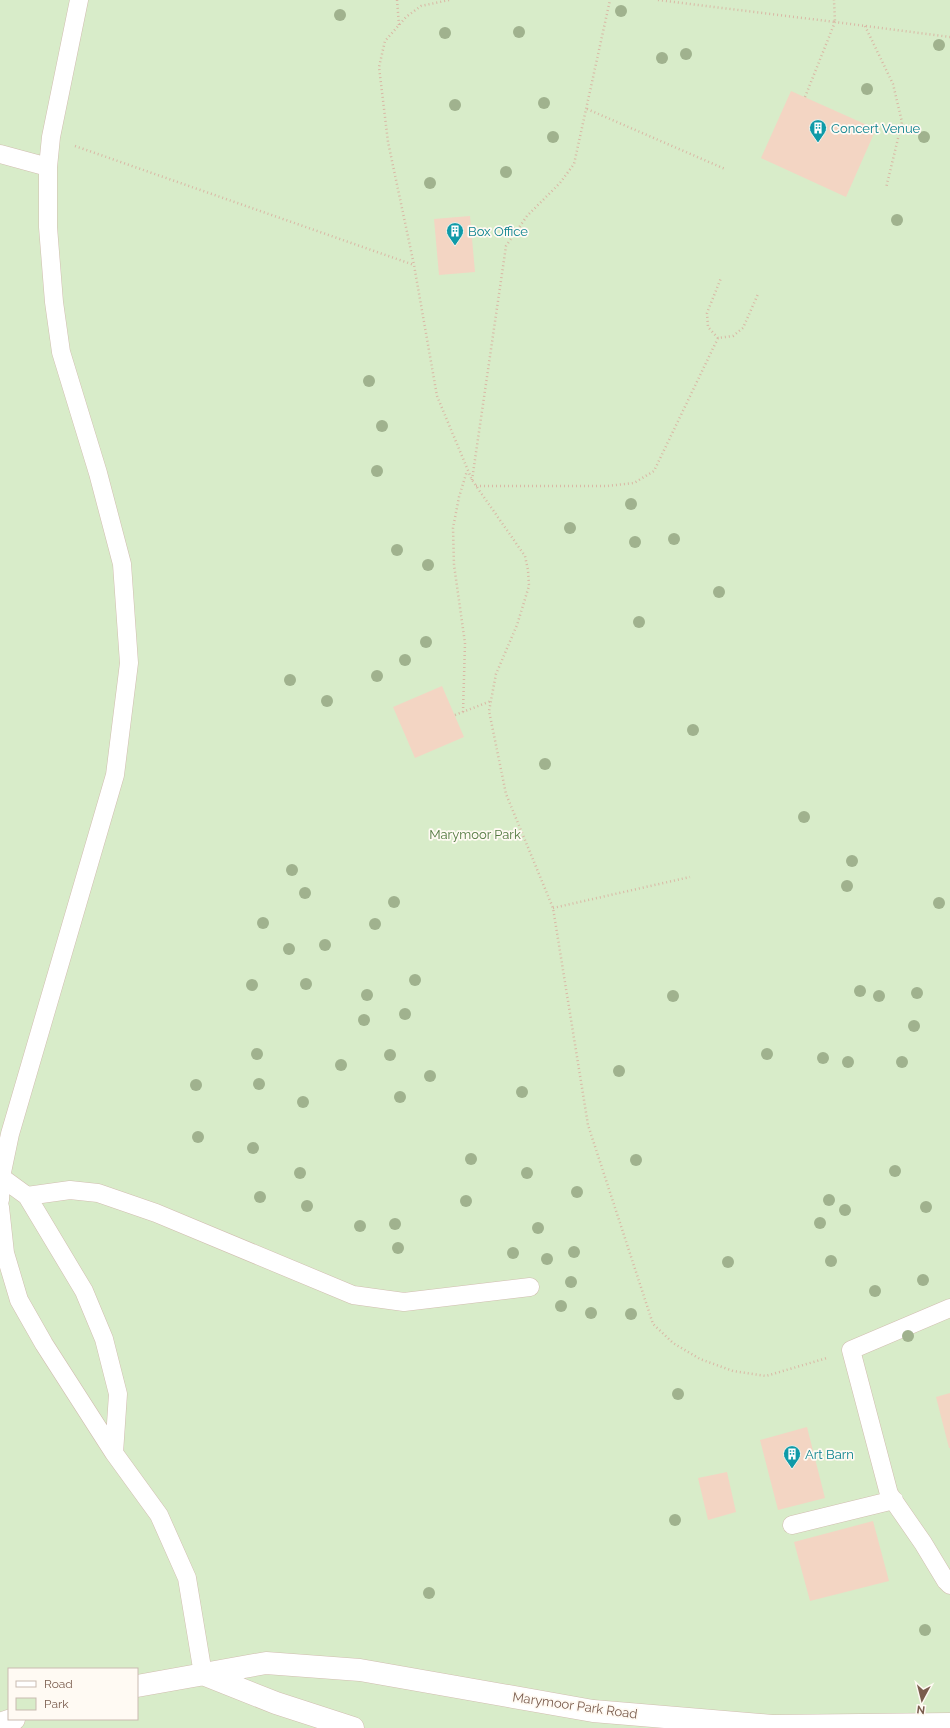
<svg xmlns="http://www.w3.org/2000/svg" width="950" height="1728" font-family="Raleway,sans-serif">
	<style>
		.green { fill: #d8ecc9; fill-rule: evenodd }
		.building { fill: #f3d5c3 }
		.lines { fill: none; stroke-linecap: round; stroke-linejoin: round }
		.service-casing { stroke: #d1beb0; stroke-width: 19 }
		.minor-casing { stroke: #d1beb0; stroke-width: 23 }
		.path { stroke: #d9b8a5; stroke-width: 2.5; stroke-dasharray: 1 3; stroke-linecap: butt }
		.service { stroke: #fff; stroke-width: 18 }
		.minor { stroke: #fff; stroke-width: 22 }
		.tree { fill: #a0b28e }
		.labels { text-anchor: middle; stroke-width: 3.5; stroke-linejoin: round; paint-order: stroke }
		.culture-label { font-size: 13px; fill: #0d838f; stroke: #fffaf3; text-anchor: start }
		.park-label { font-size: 13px; fill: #537a41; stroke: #fffaf3 }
		.street-label { font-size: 13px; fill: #7a5c4d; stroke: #fffaf3 }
	</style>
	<rect width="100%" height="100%" fill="#fdf6ec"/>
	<!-- green -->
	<path class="green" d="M0 0H950V1728H0ZM9 1669H137V1719H9Z"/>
	<!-- building -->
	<path class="building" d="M791 91 876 129 846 197 761 158Z
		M470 216 475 272 439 275 434 219Z
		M442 686 464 737 415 758 393 707Z
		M950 1393V1448H949L936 1397Z
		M807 1427 825 1498 778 1510 760 1440Z
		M727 1472 736 1512 708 1520 698 1478Z
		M873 1521 889 1581 810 1601 794 1542Z"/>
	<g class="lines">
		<!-- service casing -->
		<g class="service-casing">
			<path id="service" d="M0 154 48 167
				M1 1177 27 1196 84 1291 104 1339 118 1394 114 1453
				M27 1196 70 1190 98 1193 156 1213 353 1295 404 1302 530 1287
				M0 1200 1 1177 10 1134 115 775 129 663 122 564 98 473 61 352 54 302 48 227V167L51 137 79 0
				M0 1207 5 1253 19 1300 44 1344 114 1453 159 1515 187 1578 203 1674
				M950 1308 851 1350 889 1494 923 1543 946 1581 950 1585
				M792 1525 894 1500"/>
		</g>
		<!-- minor casing -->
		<g class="minor-casing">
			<path id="minor" d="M203 1674 276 1703 353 1728
				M137 1686 266 1663 360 1670 593 1711 772 1726 950 1724
				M0 1724 14 1719"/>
		</g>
		<!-- path -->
		<path class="path" d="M397 0 399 25
			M449 0 421 6 406 17 385 41 379 67 388 142 414 265 437 396 472 480 525 556 528 570 529 586 517 625 496 674 489 711 506 794 553 908 588 1125 653 1324 673 1343 700 1359 733 1371 766 1376 827 1358
			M658 0 835 22 834 0
			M865 26 893 84 902 122 886 188
			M805 97 835 22 950 37
			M587 109 725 169
			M75 146 414 265
			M718 338 708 327 707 313 721 278
			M472 480 506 246 527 216 560 183 574 164 610 0
			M476 486H607L634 483 654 471 718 338 733 336 743 328 758 294
			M463 712 465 643 454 565 453 528 459 497 467 471
			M455 715 491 701
			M553 908 690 877"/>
		<!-- service -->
		<use href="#service" class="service"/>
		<!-- minor -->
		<use href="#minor" class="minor"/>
	</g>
	<!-- trees -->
	<g class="tree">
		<circle cx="621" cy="11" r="6"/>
		<circle cx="340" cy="15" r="6"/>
		<circle cx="519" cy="32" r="6"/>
		<circle cx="445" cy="33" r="6"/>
		<circle cx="939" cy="45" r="6"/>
		<circle cx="686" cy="54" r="6"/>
		<circle cx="662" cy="58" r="6"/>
		<circle cx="867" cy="89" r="6"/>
		<circle cx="544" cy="103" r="6"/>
		<circle cx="455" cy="105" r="6"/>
		<circle cx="553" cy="137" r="6"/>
		<circle cx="924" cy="137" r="6"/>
		<circle cx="506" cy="172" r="6"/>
		<circle cx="430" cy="183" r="6"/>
		<circle cx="897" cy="220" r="6"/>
		<circle cx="369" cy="381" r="6"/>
		<circle cx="382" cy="426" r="6"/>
		<circle cx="377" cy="471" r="6"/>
		<circle cx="631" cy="504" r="6"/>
		<circle cx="570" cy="528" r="6"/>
		<circle cx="674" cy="539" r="6"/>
		<circle cx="635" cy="542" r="6"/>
		<circle cx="397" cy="550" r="6"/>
		<circle cx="428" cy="565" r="6"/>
		<circle cx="719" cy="592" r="6"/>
		<circle cx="639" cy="622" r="6"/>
		<circle cx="426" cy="642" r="6"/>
		<circle cx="405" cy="660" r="6"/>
		<circle cx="377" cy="676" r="6"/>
		<circle cx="290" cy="680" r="6"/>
		<circle cx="327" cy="701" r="6"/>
		<circle cx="693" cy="730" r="6"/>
		<circle cx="545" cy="764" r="6"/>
		<circle cx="804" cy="817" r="6"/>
		<circle cx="852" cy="861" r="6"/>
		<circle cx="292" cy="870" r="6"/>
		<circle cx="847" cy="886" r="6"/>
		<circle cx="305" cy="893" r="6"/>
		<circle cx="394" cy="902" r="6"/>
		<circle cx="939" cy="903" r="6"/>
		<circle cx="263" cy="923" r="6"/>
		<circle cx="375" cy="924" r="6"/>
		<circle cx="325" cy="945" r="6"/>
		<circle cx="289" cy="949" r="6"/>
		<circle cx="415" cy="980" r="6"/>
		<circle cx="306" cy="984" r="6"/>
		<circle cx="252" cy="985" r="6"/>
		<circle cx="860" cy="991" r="6"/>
		<circle cx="917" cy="993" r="6"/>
		<circle cx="367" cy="995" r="6"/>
		<circle cx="673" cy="996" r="6"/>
		<circle cx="879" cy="996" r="6"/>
		<circle cx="405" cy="1014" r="6"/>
		<circle cx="364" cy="1020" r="6"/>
		<circle cx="914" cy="1026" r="6"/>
		<circle cx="257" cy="1054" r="6"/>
		<circle cx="767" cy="1054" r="6"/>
		<circle cx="390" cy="1055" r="6"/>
		<circle cx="823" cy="1058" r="6"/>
		<circle cx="848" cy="1062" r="6"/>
		<circle cx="902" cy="1062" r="6"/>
		<circle cx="341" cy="1065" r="6"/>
		<circle cx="619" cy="1071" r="6"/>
		<circle cx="430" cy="1076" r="6"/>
		<circle cx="259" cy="1084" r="6"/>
		<circle cx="196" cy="1085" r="6"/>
		<circle cx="522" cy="1092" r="6"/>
		<circle cx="400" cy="1097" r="6"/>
		<circle cx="303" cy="1102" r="6"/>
		<circle cx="198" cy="1137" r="6"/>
		<circle cx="253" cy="1148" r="6"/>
		<circle cx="471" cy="1159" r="6"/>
		<circle cx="636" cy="1160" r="6"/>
		<circle cx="895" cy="1171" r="6"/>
		<circle cx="300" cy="1173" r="6"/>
		<circle cx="527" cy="1173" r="6"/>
		<circle cx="577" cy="1192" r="6"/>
		<circle cx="260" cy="1197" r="6"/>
		<circle cx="829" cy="1200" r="6"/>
		<circle cx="466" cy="1201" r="6"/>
		<circle cx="307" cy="1206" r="6"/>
		<circle cx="926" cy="1207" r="6"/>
		<circle cx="845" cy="1210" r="6"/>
		<circle cx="820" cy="1223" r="6"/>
		<circle cx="395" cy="1224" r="6"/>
		<circle cx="360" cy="1226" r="6"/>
		<circle cx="538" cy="1228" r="6"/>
		<circle cx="398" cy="1248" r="6"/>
		<circle cx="574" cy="1252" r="6"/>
		<circle cx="513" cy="1253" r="6"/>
		<circle cx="547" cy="1259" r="6"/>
		<circle cx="831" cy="1261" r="6"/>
		<circle cx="728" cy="1262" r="6"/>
		<circle cx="923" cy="1280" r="6"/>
		<circle cx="571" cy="1282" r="6"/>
		<circle cx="875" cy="1291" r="6"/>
		<circle cx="561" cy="1306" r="6"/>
		<circle cx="591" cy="1313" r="6"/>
		<circle cx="631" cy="1314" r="6"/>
		<circle cx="908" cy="1336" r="6"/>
		<circle cx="678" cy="1394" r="6"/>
		<circle cx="675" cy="1520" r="6"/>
		<circle cx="429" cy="1593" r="6"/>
		<circle cx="925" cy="1630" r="6"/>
	</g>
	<!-- icons -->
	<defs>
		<g id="building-pin" transform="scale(0.9)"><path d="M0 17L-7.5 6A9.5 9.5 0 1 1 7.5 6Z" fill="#0f9aa8" stroke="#fffaf3"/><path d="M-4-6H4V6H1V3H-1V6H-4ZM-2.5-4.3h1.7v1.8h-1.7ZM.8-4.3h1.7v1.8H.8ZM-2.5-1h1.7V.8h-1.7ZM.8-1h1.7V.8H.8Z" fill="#fff"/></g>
	</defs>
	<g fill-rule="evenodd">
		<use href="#building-pin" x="818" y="128"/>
		<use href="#building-pin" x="455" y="231"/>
		<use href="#building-pin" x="792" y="1454"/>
	</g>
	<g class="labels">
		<!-- culture labels -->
		<g class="culture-label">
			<text x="831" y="133">Concert Venue</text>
			<text x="468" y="236">Box Office</text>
			<text x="805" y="1459">Art Barn</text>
		</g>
		<!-- park labels -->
		<g class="park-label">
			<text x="475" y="839">Marymoor Park</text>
		</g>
		<!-- street labels -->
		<g class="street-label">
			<text transform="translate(575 1705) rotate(8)" y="5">Marymoor Park Road</text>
		</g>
	</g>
	<!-- legend -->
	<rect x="8" y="1668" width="130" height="52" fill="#fffaf3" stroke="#cabbb1"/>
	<rect x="16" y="1681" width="20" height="6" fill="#ffffff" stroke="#cabbb1"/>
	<text x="44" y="1688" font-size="12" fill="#7a5c4d">Road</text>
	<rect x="16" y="1698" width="20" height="12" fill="#d8ecc9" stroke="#cabbb1"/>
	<text x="44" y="1708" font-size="12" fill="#7a5c4d">Park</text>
	<!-- north arrow -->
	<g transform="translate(922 1700) rotate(187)" stroke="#fffaf3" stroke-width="3" paint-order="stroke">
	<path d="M0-3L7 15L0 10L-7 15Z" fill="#7a5c4d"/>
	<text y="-6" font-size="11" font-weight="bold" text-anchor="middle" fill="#7a5c4d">N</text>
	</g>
</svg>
